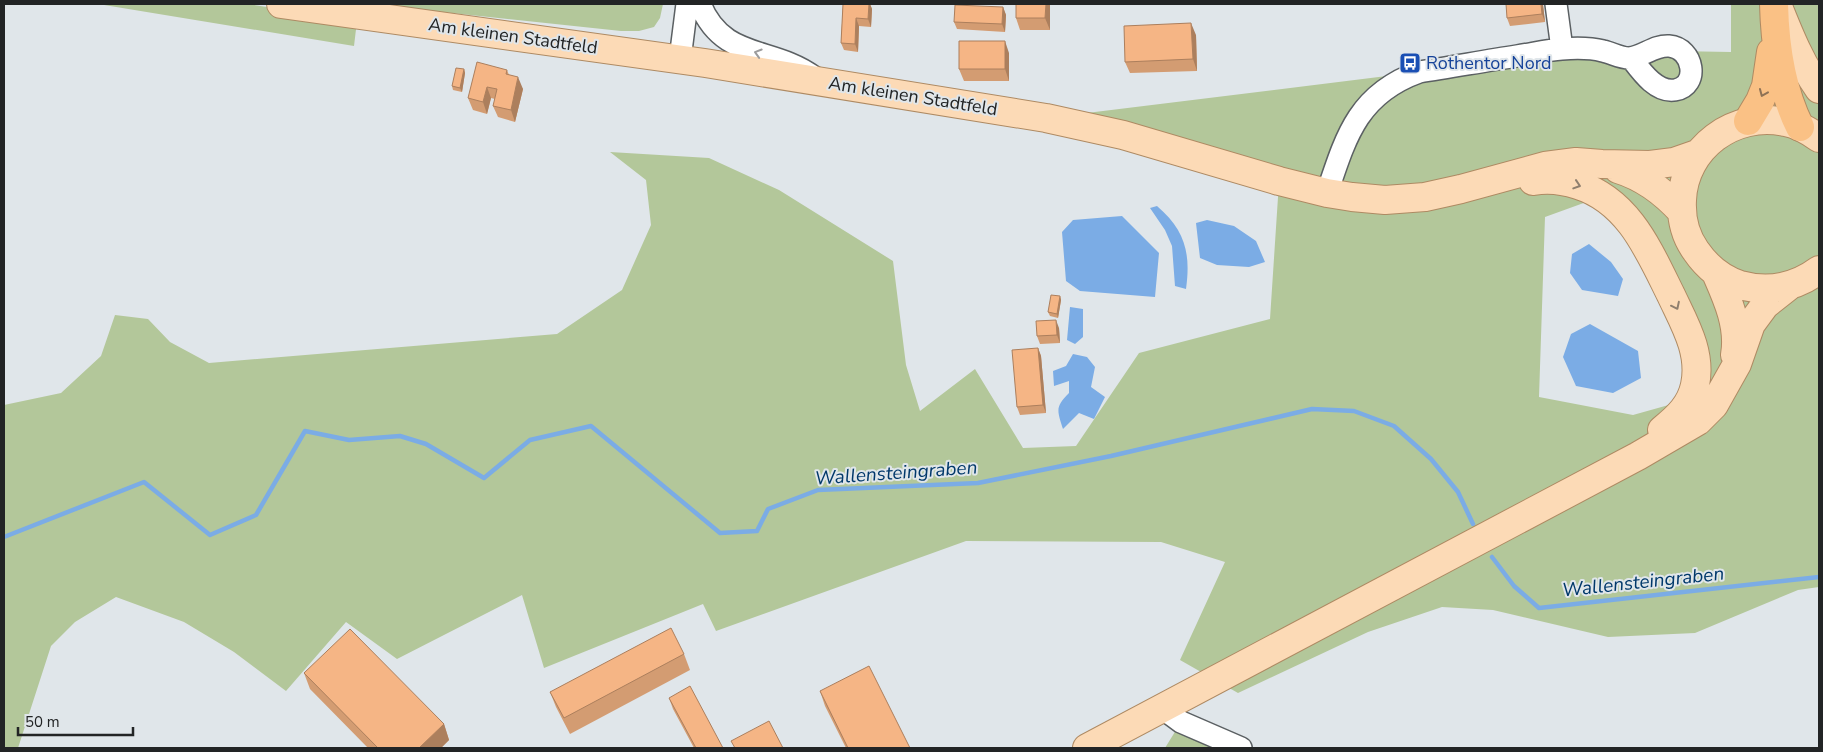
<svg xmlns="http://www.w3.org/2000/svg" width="1823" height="752" font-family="'Nunito Sans',sans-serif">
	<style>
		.green { fill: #b3c79a; fill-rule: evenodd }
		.water { fill: #7bace5 }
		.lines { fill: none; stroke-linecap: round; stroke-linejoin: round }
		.stream { stroke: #7bace5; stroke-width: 4.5 }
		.minor-casing { stroke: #5b6063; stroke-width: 24 }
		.major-casing { stroke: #ae8a63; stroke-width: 30 }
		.highway-casing { stroke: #ae8a63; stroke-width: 30 }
		.minor { stroke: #fff; stroke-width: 21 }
		.major { stroke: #fcdab6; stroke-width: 28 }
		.highway { stroke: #fac185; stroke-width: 28 }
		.wall { fill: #d39c72 }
		.shaded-wall { fill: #ac7f5d }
		.building { fill: #f5b585; stroke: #ac7f5d }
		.oneway { stroke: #9c9c9d }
		.oneway2 { stroke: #8e7255 }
		.oneway3 { stroke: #8f7f6e }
		.labels { text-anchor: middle; stroke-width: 4; stroke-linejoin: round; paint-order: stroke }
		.street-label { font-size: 18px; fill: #222425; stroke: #e0e6ea }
		.transit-label { font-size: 18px; fill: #164399; stroke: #e0e6ea; text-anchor: start }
		.water-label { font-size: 19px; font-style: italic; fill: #00386a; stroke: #e0e6ea }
	</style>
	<rect width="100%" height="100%" fill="#e0e6ea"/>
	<!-- green -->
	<path class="green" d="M98 4H248L357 21 354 46Z
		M368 4H663L660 18 654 27 639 31H621Z
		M1731 4H1819V587L1798 590 1695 633 1608 637 1493 610 1442 607 1368 632 1238 693 1180 660 1225 562 1161 542 966 541 716 631 703 604 544 668 522 595 397 659 346 622 286 691 234 652 184 622 116 597 75 622 51 646 18 748H4V405L61 393 101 356 115 315 148 319 170 342 209 363 557 334 622 290 651 225 646 180 610 152 709 158 779 190 893 261 906 365 920 411 975 369 1023 448 1076 446 1139 353 1270 319 1279 182 1046 118 1419 72 1562 49 1731 52ZM1603 196 1695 350 1690 399 1633 415 1539 397 1545 217Z
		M1181 722 1241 748H1165Z"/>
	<!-- water -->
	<path class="water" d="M1157 206C1185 230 1191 253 1186 289L1175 286 1172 246 1165 230 1150 208Z
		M1122 216 1159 253 1155 297 1080 291 1066 281 1062 232 1073 220Z
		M1207 220 1234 226 1256 241 1265 262 1249 267 1217 265 1200 258 1196 223Z
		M1589 244 1611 262 1623 279 1618 296 1582 290 1570 273 1572 254Z
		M1070 307 1083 309V337L1075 344 1067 340Z
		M1590 324 1638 351 1641 378 1613 393 1576 386 1563 357 1571 334Z
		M1073 354 1087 357 1095 367 1091 387 1105 397 1094 419 1079 413 1063 429C1057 410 1055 407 1069 393V381L1054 386 1053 371 1066 366Z"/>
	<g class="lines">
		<!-- stream -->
		<path class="stream" d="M4 537 144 482 210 535 256 515 305 431 349 440 400 436 426 444 484 478 530 440 591 426 720 533 757 531 768 509 818 490 978 483 1111 456 1312 409 1354 411 1394 426 1431 459 1458 492 1473 524
			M1492 557 1514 586 1539 608 1819 577"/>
		<!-- minor casing -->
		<g class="minor-casing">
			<path id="minor" d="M700 4C723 61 772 46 814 77
				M1556 4 1562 49
				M680 59 687 4
				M1327 193C1346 136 1358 94 1419 72 1452 67 1484 61 1517 56 1531 54 1547 50 1562 49 1574 48 1591 48 1603 51 1612 53 1620 58 1629 58 1643 57 1654 45 1669 46 1694 48 1700 86 1675 90 1656 93 1641 71 1631 58
				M1162 708 1181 722 1241 748"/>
		</g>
		<!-- major casing -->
		<g class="major-casing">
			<path id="major" d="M281 4 705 63 1046 118 1123 135 1279 181 1327 193 1352 197 1385 200 1425 197 1461 189 1545 166 1576 162 1602 164 1650 165 1674 162 1697 154
				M1777 4C1789 34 1800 62 1819 89
				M1819 138C1809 131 1798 124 1785 122 1734 111 1684 148 1682 200 1681 218 1685 236 1696 251 1707 267 1722 279 1740 285 1769 293 1796 287 1819 270
				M1618 169C1644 177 1664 192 1682 212
				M1533 181C1549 178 1563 180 1578 185 1629 201 1649 251 1671 295 1684 323 1702 352 1695 385 1691 405 1678 417 1662 430
				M1716 273C1727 298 1740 326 1735 355
				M1087 748 1638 456 1698 421 1714 405 1737 364 1751 324 1765 305 1789 286"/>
		</g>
		<!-- highway casing -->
		<g class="highway-casing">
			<path id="highway" d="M1774 4C1775 45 1781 89 1800 127
				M1748 121 1760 101 1766 86 1771 52"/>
		</g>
		<!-- minor -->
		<use href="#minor" class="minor"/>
		<!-- major -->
		<use href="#major" class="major"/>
		<!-- highway -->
		<use href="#highway" class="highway"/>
	</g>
	<!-- wall -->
	<path class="wall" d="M843 4H870L872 9 871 27 859 26 858 52 844 50 841 43Z
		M1016 4H1050V30H1020L1016 18Z
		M1543 5 1545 22 1510 26 1507 18Z
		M1003 7 1006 15 1005 32 957 29 954 22Z
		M1196 35 1197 71 1130 73 1125 62Z
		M1009 53V81H964L959 69Z
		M464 69 465 73 462 92 453 90 452 86Z
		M507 70 509 75 523 89 515 122 498 117 493 106 495 99 491 98 487 114 473 110 468 98Z
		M1060 296 1061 300 1058 318 1050 316 1048 312Z
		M1059 328 1060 343 1040 344 1037 336Z
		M1038 348 1041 356 1046 413 1020 415 1017 407Z
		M684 654 690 670 570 734 556 707 550 692Z
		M304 673 444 724 449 740 441 748H368L310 689Z
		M820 691 910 748H846L825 706Z
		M669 698 723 748H694L673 709Z"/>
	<!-- shaded-wall -->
	<path class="shaded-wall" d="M869 4H870L872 9 871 27 868 19Z
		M1046 4H1050V30L1045 18Z
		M1541 4H1542L1543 5 1545 22 1542 14Z
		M1003 7 1006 15 1005 32 1002 24Z
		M856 18 859 26 858 52 855 44Z
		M1191 23 1196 35 1197 71 1193 59Z
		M1005 41 1009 53V81L1005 69Z
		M464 69 465 73 462 92 460 88Z
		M518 77 523 89 515 122 511 110Z
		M487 87 491 98 487 114 483 102Z
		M1060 296 1061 300 1058 318 1057 314Z
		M1056 320 1059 328 1060 343 1057 335Z
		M1038 348 1041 356 1046 413 1043 405Z
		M444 724 449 740 441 748H419Z"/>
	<!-- building -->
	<path class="building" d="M843 4H869L868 19 856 18 855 44 841 43Z
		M1016 4H1046L1045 18H1016Z
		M1506 4H1541L1542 14 1507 18Z
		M955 5 1003 7 1002 24 954 22Z
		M1191 23 1193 59 1125 62 1124 26Z
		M959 41H1005V69H959Z
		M477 62 507 70 506 74 518 77 511 110 493 106 497 89 487 87 483 102 468 98Z
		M456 68 464 69 460 88 452 86Z
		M1051 295 1060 296 1057 314 1048 312Z
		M1056 320 1057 335 1037 336 1036 321Z
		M1038 348 1043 405 1017 407 1012 350Z
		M671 628 684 654 564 718 550 692Z
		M350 629 444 724 419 748H378L304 673Z
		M869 666 910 748H848L820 691Z
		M690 686 723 748H696L669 698Z
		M769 721 783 748H735L731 741Z"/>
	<!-- one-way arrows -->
	<defs><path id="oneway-chevron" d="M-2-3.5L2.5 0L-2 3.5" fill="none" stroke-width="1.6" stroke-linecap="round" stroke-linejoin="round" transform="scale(1.25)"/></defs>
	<use class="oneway" href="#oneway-chevron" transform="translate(758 53) rotate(-163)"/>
	<use class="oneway2" href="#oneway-chevron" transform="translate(1763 93) rotate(113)"/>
	<g class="oneway3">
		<use href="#oneway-chevron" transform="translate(1577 185) rotate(18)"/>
		<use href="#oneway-chevron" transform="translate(1676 306) rotate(64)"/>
	</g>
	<!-- icons -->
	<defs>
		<g id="bus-square" transform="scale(1.125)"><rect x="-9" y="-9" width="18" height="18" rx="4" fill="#1a4fb4" stroke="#e0e6ea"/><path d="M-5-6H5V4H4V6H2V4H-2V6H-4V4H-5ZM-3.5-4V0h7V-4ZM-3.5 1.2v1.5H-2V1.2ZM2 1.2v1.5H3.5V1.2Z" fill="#fff"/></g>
	</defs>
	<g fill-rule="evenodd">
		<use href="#bus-square" x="1410" y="63"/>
	</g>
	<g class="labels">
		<!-- street labels -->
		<g class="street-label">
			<text transform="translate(513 36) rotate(8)" y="6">Am kleinen Stadtfeld</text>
			<text transform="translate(913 96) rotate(9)" y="6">Am kleinen Stadtfeld</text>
		</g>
		<!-- transit labels -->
		<g class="transit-label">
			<text x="1426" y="69">Rothentor Nord</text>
		</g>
		<!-- water labels -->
		<g class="water-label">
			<text transform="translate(896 472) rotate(-4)" y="7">Wallensteingraben</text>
			<text transform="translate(1643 581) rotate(-6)" y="7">Wallensteingraben</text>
		</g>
	</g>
	<!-- border -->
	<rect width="1823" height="752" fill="none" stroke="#222425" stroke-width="10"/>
	<!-- scale -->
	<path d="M18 727v8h115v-8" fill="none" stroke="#222425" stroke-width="2.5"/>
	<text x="25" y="727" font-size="15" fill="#222425" stroke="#e0e6ea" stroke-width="4" paint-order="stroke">50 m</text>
</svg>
